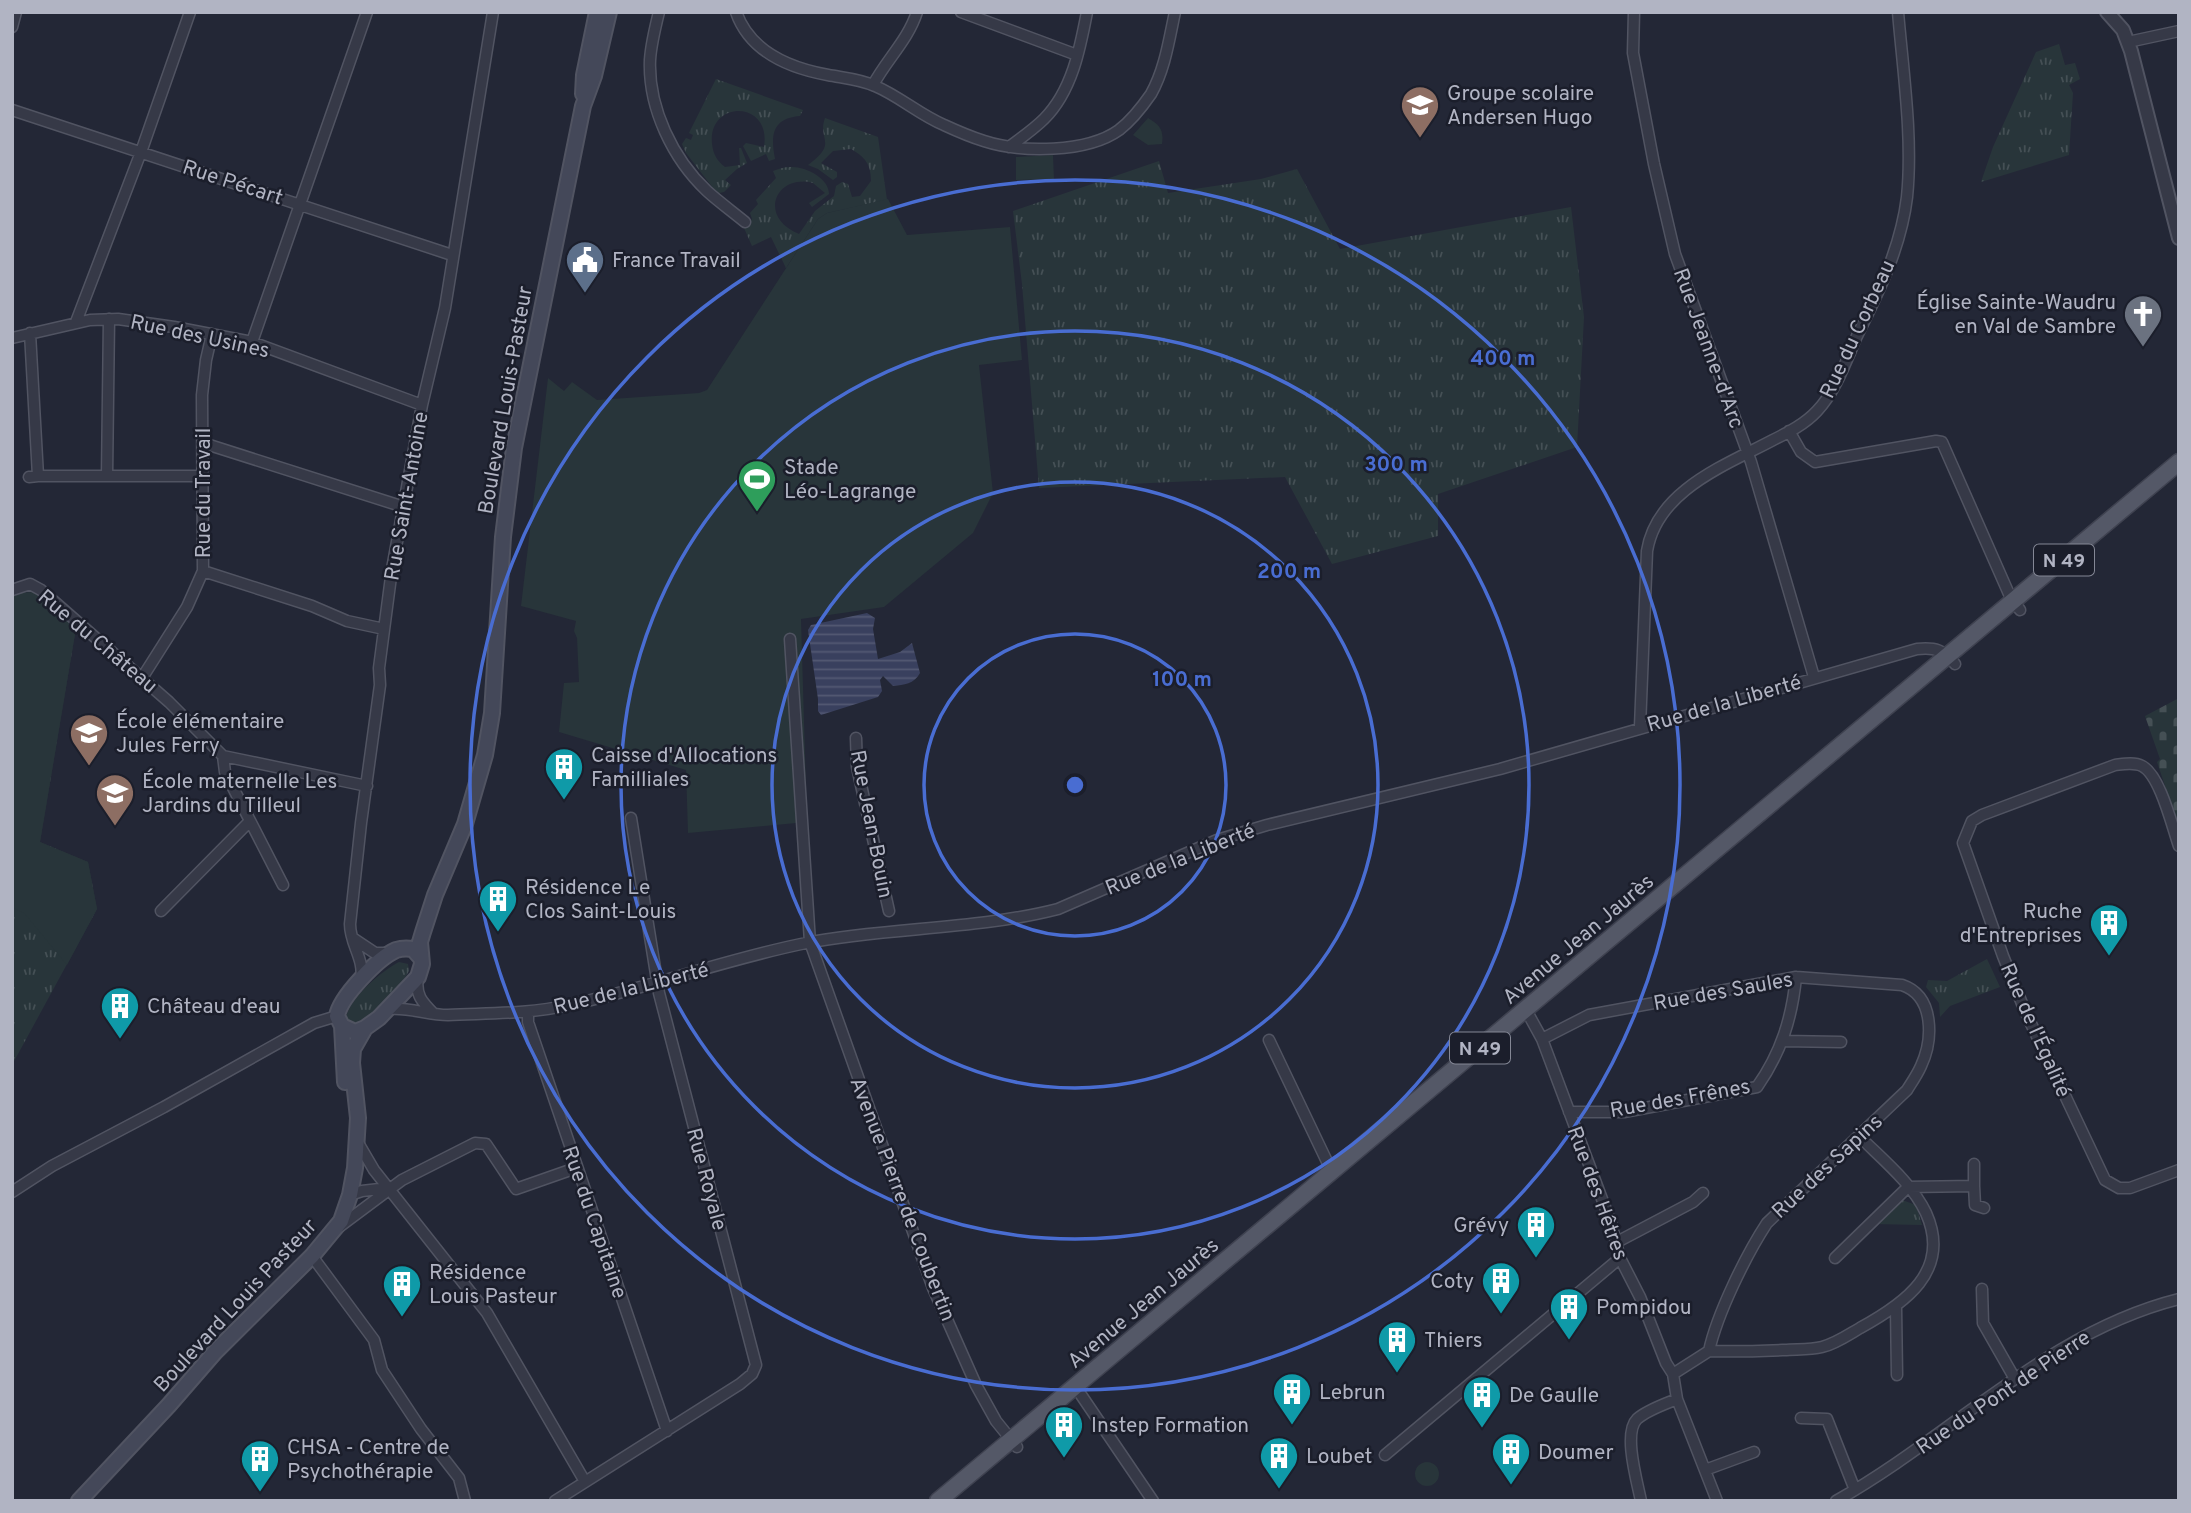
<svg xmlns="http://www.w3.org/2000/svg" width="2191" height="1513" font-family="Overpass,sans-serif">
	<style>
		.grass { fill: url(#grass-tufts) }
		.cemetery { fill: url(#cemetery-stones) }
		.park { fill: #28353a }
		.water { fill: url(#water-rules) }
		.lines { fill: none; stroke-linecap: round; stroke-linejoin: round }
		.minor-casing { stroke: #515462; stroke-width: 13 }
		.tertiary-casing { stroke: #515462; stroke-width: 16 }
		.secondary-casing { stroke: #515462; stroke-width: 18 }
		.primary-casing { stroke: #3f4250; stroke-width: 19 }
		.minor { stroke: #363947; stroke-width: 10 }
		.tertiary { stroke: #363947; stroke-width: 12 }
		.secondary { stroke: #444859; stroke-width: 14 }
		.primary { stroke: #545867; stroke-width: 16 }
		.ring { fill: none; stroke: #496dd2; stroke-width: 3.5 }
		.labels { text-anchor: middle; stroke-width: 5; stroke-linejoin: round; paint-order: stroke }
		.shield { fill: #1b1e2b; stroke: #848795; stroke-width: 2 }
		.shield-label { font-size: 19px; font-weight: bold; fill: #b1b4c3 }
		.poi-label { font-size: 21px; fill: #b1b4c3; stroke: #1b1e2b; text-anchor: start }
		.street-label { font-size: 21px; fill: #b1b4c3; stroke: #1b1e2b }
		.centre { fill: #496dd2; stroke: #1b1e2b; stroke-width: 3.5 }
		.ring-label { font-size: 21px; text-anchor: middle; font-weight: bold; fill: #496dd2; stroke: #1b1e2b; stroke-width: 5; stroke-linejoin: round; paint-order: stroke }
	</style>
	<defs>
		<pattern id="grass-tufts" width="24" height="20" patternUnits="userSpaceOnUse" patternTransform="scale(1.75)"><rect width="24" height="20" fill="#28353a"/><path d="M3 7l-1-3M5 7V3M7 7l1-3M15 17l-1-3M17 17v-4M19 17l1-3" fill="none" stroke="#455055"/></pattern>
		<pattern id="cemetery-stones" width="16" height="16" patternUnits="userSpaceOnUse" patternTransform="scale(1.75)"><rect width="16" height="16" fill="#28353a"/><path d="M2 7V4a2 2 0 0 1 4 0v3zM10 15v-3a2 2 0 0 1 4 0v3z" fill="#455055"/></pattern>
		<pattern id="water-rules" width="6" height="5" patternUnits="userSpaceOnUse" patternTransform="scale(1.75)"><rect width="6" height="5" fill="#39405e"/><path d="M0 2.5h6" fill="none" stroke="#535973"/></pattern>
	</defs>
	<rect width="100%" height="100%" fill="#232736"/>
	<!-- grass -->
	<path class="grass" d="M2059 44 2065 65 2075 63 2080 79 2069 85 2073 93 2069 155 1981 182 1993 147 2036 52Z
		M716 79 803 110 800 116C773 118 770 134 775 159L769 161 766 154 751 161 743 146 746 143 764 147C772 99 707 100 712 144 713 154 717 161 725 167L740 165 739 148H741L747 163 737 169 725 180 731 185 724 192 719 193 713 188 686 153 682 144 686 138 691 140 693 135 689 133Z
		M825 118 878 137 887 200 827 213 818 219 786 268 771 237 752 246 744 228 752 219 750 213 758 204 756 200 776 178 773 171C779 169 784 167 790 167 805 166 829 178 829 194L812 207 809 203 825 193 813 183C777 173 756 216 799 234L815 211 834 196 836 186 842 182 848 184 852 197 860 196 871 181C871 164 865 157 851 149L833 151 821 163 837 172V177L833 180 818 169 808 165C839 142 817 141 825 118Z
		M1159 161 1168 193 1261 179 1297 169 1340 249 1571 207 1584 317 1577 447 1438 494V536L1332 564 1285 477 1039 488 1022 284 1013 211Z
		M76 628 40 842 88 862 97 909 12 1065V644Z
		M1987 959 2000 987 1950 1006 1940 1017 1939 1003 1926 987 1928 980 1947 981Z
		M399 962 408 964 409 971C396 993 378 1013 356 1025L346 1021C346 1000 382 971 399 962Z
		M1902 1200 1916 1205 1922 1225 1875 1224Z"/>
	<!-- cemetery -->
	<path class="cemetery" d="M2179 698V827L2157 762 2160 759 2145 716Z"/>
	<!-- park -->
	<path class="park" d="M1148 118C1160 125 1164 130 1162 144L1148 145 1133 135Z
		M1053 155 1054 179 1016 180V157Z
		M888 199 907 235 1010 227 1022 360 979 365 993 493 973 533 884 607 801 619 807 822 688 833 686 770 559 732 564 683 579 682 577 638 574 631 576 621 521 606 548 378 564 391 572 382 597 400 699 393 707 390 818 219 827 213Z
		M35 592 76 628 40 842 88 862 97 909 67 965 25 914 12 907V593Z
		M1415 1474a12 12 0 1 1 24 0a12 12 0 1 1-24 0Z"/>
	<!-- water -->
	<path class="water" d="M867 613 875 618 873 629 878 659 900 652 912 643 920 673C914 684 904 685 893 686L883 676 880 680 882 691 878 697 821 715 818 711V699L808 630 811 625Z"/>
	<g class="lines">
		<!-- minor casing -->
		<g class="minor-casing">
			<path id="minor" d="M659 12C655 28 651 44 650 60 648 108 673 159 707 191 719 202 733 212 745 222
				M736 12C750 52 789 68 828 75 844 78 860 79 875 86 899 96 920 115 944 125 957 131 971 137 984 141 1021 153 1087 153 1119 130 1132 120 1142 107 1151 94 1165 69 1169 40 1175 12
				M961 12 1077 55
				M1634 12 1633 53 1654 164 1675 254 1751 462 1814 677
				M12 27 16 12
				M2128 42 2179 31
				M873 85C887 59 908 40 917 12
				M12 110 452 255
				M1009 147C1021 138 1034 129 1044 119 1072 91 1080 49 1087 12
				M76 322 141 152 190 12
				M12 338 90 320 118 319 174 327 252 342 422 405
				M252 342 367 12
				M1789 431 1801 452 1815 462 1936 441 1942 442 2009 594 2020 610
				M203 443 404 507
				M38 476H202
				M107 476 109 319
				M29 477 38 476 30 333
				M203 571 312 606 347 621 384 629
				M12 590 30 584 41 590 169 702 223 756 367 786
				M790 639 810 942 933 1288 976 1385 996 1421 1017 1447
				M142 678 187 607 203 571 202 395 206 360 212 334
				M1640 727 1647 551C1657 490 1726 465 1773 440 1789 432 1805 424 1817 411 1836 391 1846 361 1857 336 1879 292 1901 247 1907 197 1913 138 1903 71 1898 12
				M856 738 857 767 889 911
				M223 756 225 772 283 885
				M2179 846C2172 826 2160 775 2142 766 2134 762 2124 764 2115 765L1982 815 1972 821 1963 843 2003 956 2025 1011 2105 1180 2119 1188H2130L2179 1170
				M161 911 250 821
				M354 939 375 953H390
				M418 977C415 995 422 1002 434 1014
				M361 980C365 959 350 945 350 924L361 823 380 685 379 668 392 569 422 405 445 308 493 12
				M389 1009C409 1007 428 1015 448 1015 489 1013 529 1014 569 1005 649 988 726 959 806 943 889 927 976 930 1058 909L1217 840 1267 825 1500 769 1917 649C1935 647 1944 650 1955 664
				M1526 1010 1542 1039 1611 1223 1620 1258 1640 1297 1666 1363 1673 1374 1677 1399 1717 1501
				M528 1012V1022L667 1431
				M1542 1039 1589 1015 1796 977 1902 985C1935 996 1933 1040 1921 1066 1917 1075 1912 1082 1907 1090L1767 1223C1746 1255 1717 1314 1709 1351
				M1269 1040 1332 1172
				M1784 1041 1841 1042
				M1569 1112H1624L1757 1087C1781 1053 1792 1018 1796 977
				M357 1141 374 1170 487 1313 584 1480
				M1974 1186V1164
				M12 1192 52 1166 164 1107 314 1023 337 1016
				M350 1195 362 1191 388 1188
				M339 1227 402 1180 475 1143 486 1144 516 1189 576 1168
				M1617 1242 1693 1202 1703 1193
				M312 1256 374 1340 382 1370 421 1429 459 1478 465 1501
				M1835 1258 1908 1187 1974 1186 1975 1205 1984 1208
				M1982 1289 1983 1323 2015 1379
				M1896 1308 1897 1375
				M1709 1351C1735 1352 1759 1351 1784 1350 1797 1349 1810 1350 1822 1347 1835 1344 1848 1335 1860 1328 1904 1304 1952 1271 1926 1213 1912 1183 1882 1159 1859 1136
				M1673 1374 1709 1351
				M1075 1386 1153 1501
				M1801 1418 1827 1419 1855 1490
				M1385 1455 1620 1258
				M1705 1470 1754 1452
				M555 1501 740 1384 752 1374 756 1365 659 993 631 818
				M1641 1501C1637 1481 1623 1433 1637 1419 1647 1410 1665 1404 1677 1399
				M1836 1501C1952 1436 2047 1332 2179 1299"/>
		</g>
		<!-- tertiary casing -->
		<g class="tertiary-casing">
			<path id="tertiary" d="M2107 12 2123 30 2131 51 2179 238"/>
		</g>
		<!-- secondary casing -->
		<g class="secondary-casing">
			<path id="secondary" d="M583 94 584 75 597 12
				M342 1026 355 1032 365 1028 379 1018 418 977 422 964 420 942 423 932 435 895 465 824 485 755 492 713 503 537 514 448 583 106 594 76 609 12
				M345 1082 342 1026 337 1016C340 997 378 958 396 950 402 948 407 948 413 949L421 958
				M79 1501 169 1405 215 1352 312 1256 341 1221 350 1195 355 1168 358 1118 352 1063 353 1049 365 1028"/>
		</g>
		<!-- primary casing -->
		<g class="primary-casing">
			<path id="primary" d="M938 1501 2179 462"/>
		</g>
		<!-- minor -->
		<use href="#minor" class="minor"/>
		<!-- tertiary -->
		<use href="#tertiary" class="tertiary"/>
		<!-- secondary -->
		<use href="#secondary" class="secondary"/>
		<!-- primary -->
		<use href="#primary" class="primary"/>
	</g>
	<!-- distance rings -->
	<g class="ring">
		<circle cx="1075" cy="785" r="151"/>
		<circle cx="1075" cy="785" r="303"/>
		<circle cx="1075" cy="785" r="454"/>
		<circle cx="1075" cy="785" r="605"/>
	</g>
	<!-- icons -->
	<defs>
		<g id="school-pin" transform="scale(2.0125)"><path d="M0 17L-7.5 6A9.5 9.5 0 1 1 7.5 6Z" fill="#8d6e63" stroke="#1b1e2b"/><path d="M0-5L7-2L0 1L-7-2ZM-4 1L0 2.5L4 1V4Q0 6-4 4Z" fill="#fff"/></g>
		<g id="civic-pin" transform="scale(2.0125)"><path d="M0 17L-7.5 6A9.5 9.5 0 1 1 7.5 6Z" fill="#5c6f8a" stroke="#1b1e2b"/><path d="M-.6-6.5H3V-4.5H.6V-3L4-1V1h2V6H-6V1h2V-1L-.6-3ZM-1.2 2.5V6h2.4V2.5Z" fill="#fff"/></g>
		<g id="church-pin" transform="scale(2.0125)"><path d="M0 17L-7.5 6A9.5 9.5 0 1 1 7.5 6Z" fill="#6b7280" stroke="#1b1e2b"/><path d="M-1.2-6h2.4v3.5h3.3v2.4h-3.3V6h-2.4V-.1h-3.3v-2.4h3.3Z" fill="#fff"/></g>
		<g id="stadium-pin" transform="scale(2.0125)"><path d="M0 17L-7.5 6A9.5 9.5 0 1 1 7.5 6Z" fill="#2e9e5b" stroke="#1b1e2b"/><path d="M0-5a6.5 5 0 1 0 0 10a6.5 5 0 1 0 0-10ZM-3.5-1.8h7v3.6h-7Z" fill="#fff"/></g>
		<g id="building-pin" transform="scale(2.0125)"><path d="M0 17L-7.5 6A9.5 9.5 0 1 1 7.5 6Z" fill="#0f9aa8" stroke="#1b1e2b"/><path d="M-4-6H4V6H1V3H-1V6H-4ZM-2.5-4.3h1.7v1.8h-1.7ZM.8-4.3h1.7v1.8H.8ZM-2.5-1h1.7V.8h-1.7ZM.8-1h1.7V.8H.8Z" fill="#fff"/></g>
	</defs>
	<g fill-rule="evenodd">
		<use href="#school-pin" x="1420" y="105"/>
		<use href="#civic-pin" x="585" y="260"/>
		<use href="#church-pin" x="2143" y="314"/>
		<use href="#stadium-pin" x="757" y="479"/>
		<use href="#school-pin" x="89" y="733"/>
		<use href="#building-pin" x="564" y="767"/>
		<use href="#school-pin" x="115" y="793"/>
		<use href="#building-pin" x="498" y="899"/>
		<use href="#building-pin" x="2109" y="923"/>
		<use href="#building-pin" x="120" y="1006"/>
		<use href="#building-pin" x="1536" y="1225"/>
		<use href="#building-pin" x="1501" y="1281"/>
		<use href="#building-pin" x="402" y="1284"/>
		<use href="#building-pin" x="1569" y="1307"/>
		<use href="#building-pin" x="1397" y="1340"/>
		<use href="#building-pin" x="1292" y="1392"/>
		<use href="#building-pin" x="1482" y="1395"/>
		<use href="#building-pin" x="1064" y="1425"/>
		<use href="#building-pin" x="1511" y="1452"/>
		<use href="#building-pin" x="1279" y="1456"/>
		<use href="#building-pin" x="260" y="1459"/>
	</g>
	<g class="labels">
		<!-- shield labels -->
		<g class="shield">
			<rect x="2034" y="544.5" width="60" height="31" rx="5"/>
			<rect x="1450" y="1032.5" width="60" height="31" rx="5"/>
		</g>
		<g class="shield-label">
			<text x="2064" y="567">N 49</text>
			<text x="1480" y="1055">N 49</text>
		</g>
		<!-- poi labels -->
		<g class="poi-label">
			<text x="1447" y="100">Groupe scolaire<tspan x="1447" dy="24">Andersen Hugo</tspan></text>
			<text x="612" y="267">France Travail</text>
			<text x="2116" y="309" text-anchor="end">Église Sainte-Waudru<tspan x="2116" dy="24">en Val de Sambre</tspan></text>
			<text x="784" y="474">Stade<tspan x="784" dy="24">Léo-Lagrange</tspan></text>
			<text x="116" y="728">École élémentaire<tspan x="116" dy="24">Jules Ferry</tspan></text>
			<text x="591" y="762">Caisse d'Allocations<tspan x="591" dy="24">Familliales</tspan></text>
			<text x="142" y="788">École maternelle Les<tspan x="142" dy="24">Jardins du Tilleul</tspan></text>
			<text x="525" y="894">Résidence Le<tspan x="525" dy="24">Clos Saint-Louis</tspan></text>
			<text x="2082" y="918" text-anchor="end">Ruche<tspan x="2082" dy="24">d'Entreprises</tspan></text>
			<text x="147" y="1013">Château d'eau</text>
			<text x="1509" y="1232" text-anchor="end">Grévy</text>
			<text x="429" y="1279">Résidence<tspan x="429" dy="24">Louis Pasteur</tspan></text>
			<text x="1474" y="1288" text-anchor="end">Coty</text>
			<text x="1596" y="1314">Pompidou</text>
			<text x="1424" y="1347">Thiers</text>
			<text x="1319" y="1399">Lebrun</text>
			<text x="1509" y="1402">De Gaulle</text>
			<text x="1091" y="1432">Instep Formation</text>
			<text x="287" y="1454">CHSA - Centre de<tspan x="287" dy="24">Psychothérapie</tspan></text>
			<text x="1538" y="1459">Doumer</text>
			<text x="1306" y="1463">Loubet</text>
		</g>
		<!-- street labels -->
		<g class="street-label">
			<text transform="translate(233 182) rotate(18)" y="7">Rue Pécart</text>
			<text transform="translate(1857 329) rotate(-65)" y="7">Rue du Corbeau</text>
			<text transform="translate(200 336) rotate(12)" y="7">Rue des Usines</text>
			<text transform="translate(1709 348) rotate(70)" y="7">Rue Jeanne-d'Arc</text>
			<text transform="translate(505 400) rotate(-80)" y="7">Boulevard Louis-Pasteur</text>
			<text transform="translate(203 493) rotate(-90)" y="7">Rue du Travail</text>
			<text transform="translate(406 496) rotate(-80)" y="7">Rue Saint-Antoine</text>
			<text transform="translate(98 641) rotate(40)" y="7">Rue du Château</text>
			<text transform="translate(1724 703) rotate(-16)" y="7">Rue de la Liberté</text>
			<text transform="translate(872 824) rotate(79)" y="7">Rue Jean-Bouin</text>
			<text transform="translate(1180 859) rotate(-22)" y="7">Rue de la Liberté</text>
			<text transform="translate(1578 939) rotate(-40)" y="7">Avenue Jean Jaurès</text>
			<text transform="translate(631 988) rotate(-14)" y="7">Rue de la Liberté</text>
			<text transform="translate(1723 991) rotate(-10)" y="7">Rue des Saules</text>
			<text transform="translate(2036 1030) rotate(66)" y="7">Rue de l'Égalité</text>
			<text transform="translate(1680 1098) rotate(-10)" y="7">Rue des Frênes</text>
			<text transform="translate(1827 1166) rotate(-43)" y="7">Rue des Sapins</text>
			<text transform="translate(707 1179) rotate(75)" y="7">Rue Royale</text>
			<text transform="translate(1598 1193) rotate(70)" y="7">Rue des Hêtres</text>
			<text transform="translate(903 1199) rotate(69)" y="7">Avenue Pierre de Coubertin</text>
			<text transform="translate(595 1222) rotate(71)" y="7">Rue du Capitaine</text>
			<text transform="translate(1143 1303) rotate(-40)" y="7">Avenue Jean Jaurès</text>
			<text transform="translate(235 1305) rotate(-47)" y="7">Boulevard Louis Pasteur</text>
			<text transform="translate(2003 1392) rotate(-34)" y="7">Rue du Pont de Pierre</text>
		</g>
	</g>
	<circle cx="1075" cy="785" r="10" class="centre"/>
	<g class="ring-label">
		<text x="1503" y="365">400 m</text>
		<text x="1396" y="471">300 m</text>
		<text x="1289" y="578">200 m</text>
		<text x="1182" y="686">100 m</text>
	</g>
	<!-- border -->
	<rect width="2191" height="1513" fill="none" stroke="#b1b4c3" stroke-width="28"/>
</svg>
